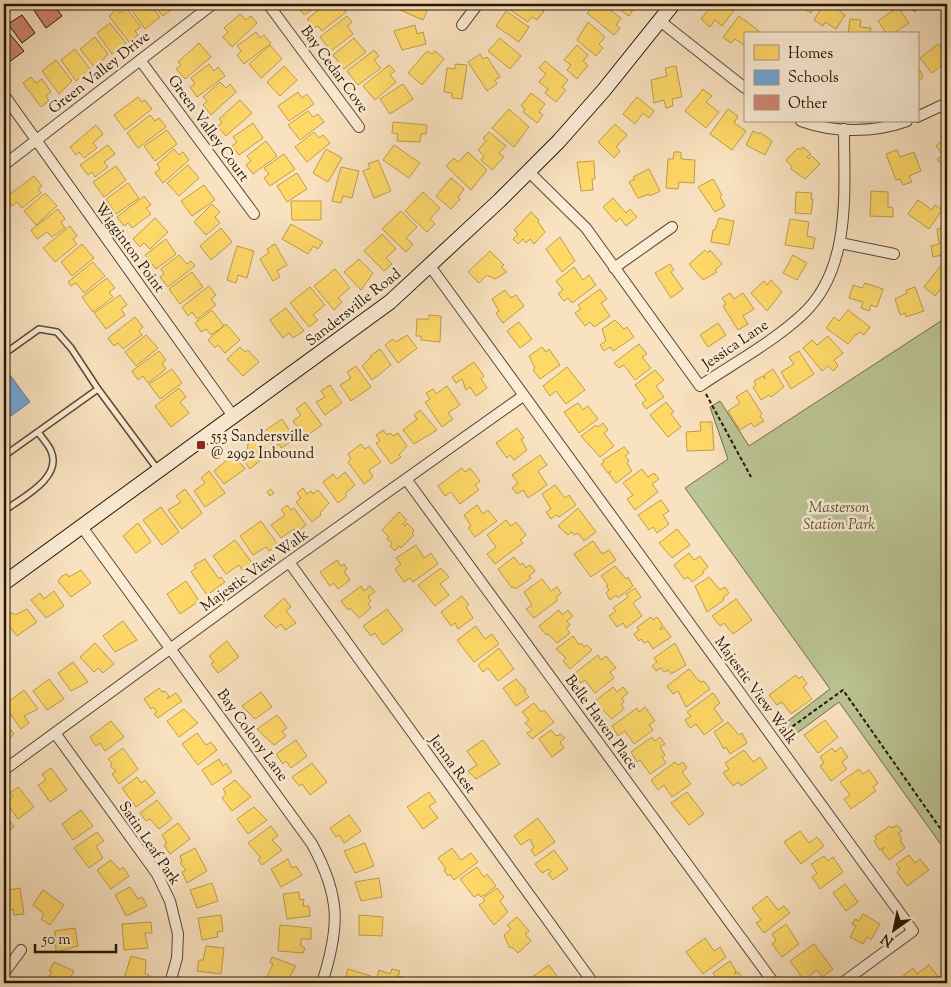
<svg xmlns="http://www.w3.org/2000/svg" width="951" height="987" font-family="'Sorts Mill Goudy',serif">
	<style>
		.green { fill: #bbc494; stroke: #706c4b }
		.homes { fill: #ffd966; stroke: #be9e48 }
		.schools { fill: #6fa8dc; stroke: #597c9b }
		.building { fill: #d18570; stroke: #251502 }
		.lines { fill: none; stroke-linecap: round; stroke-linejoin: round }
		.lane-casing { stroke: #5a4831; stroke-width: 8 }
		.street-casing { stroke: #5a4831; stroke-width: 12 }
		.secondary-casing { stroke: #251502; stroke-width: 16 }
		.path { stroke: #251502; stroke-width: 2; stroke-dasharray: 4 2.5; stroke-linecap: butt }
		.lane { stroke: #fbecd5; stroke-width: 5 }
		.street { stroke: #fbecd5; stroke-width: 10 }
		.secondary { stroke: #fbecd5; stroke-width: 14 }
		.poi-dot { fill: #8f2418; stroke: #fbecd5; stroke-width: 2 }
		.labels { text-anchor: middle; stroke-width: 5; stroke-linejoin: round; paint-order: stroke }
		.street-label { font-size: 15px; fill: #251502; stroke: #fbecd5 }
		.poi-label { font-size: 15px; fill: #251502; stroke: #fbecd5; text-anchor: start }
		.park-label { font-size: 15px; font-style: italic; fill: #5a5235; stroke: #fbecd5 }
	</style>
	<rect width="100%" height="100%" fill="#f9e2bf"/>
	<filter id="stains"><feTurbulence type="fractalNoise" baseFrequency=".004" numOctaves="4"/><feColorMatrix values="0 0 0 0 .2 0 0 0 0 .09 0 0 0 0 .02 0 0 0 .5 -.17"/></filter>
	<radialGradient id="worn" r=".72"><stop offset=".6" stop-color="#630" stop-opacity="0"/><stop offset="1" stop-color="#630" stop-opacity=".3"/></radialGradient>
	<!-- green -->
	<path class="green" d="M947 317V853L839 702 789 739 780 727 830 689 685 488 728 459 710 407 720 401 749 446Z"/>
	<!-- homes -->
	<path class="homes" d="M133 4H149L160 17 145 29 129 6Z
		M153 4H171L168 6 171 10 163 16Z
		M299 4H320L304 15 297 5Z
		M326 4H339L346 12 322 31 318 26 314 28 307 19Z
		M401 4H430L423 20 398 9Z
		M513 4H533L544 11 537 20 532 17 528 22 509 9Z
		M602 4 621 18 616 25 620 28 614 35 587 13 594 5 598 9Z
		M624 4H637L629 16 620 10Z
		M713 4H739L722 26 715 20 710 27 701 19Z
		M802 4H816L811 13 801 7Z
		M824 4H831L845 15 836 29 825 22 823 26 814 20Z
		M904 4H921L915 12Z
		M898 7 909 23 893 34H887L878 21Z
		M126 8 141 27 135 31 138 35 129 42 109 16 117 9 120 13Z
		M506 11 529 27 519 42 496 26Z
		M240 14 246 20 251 16 257 23 232 47 223 37 228 32 224 28Z
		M347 16 352 22 347 26 353 34 331 51 320 37Z
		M739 16 759 31 757 34H745V46L735 39 731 43 723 37Z
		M850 19 861 20 860 27 871 28 870 34H848Z
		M588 22 605 37 599 44 603 48 596 56 577 40Z
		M110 23 126 43 112 54 97 33Z
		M415 25 417 34 423 32 426 44 402 50 394 31Z
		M256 32 260 38 264 35 271 43 244 64 237 55 241 51 237 46Z
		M95 37 108 54 95 68 80 49Z
		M354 38 366 52 344 69 333 55Z
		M500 38 521 56 510 69 488 51Z
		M199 43 211 57 185 79 176 69 181 65 178 62Z
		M938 44 947 55V68L946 69 942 65 932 73 920 58Z
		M270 45 282 59 261 78 249 64Z
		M577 45 588 55 583 61 588 65 577 79 567 70 571 65 564 60Z
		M75 49 90 69 76 81 61 60Z
		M374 50 379 56 374 60 381 68 358 85 347 71Z
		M427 51 432 54 435 51 444 59 422 85 408 73Z
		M480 54 483 59 487 57 500 77 495 80 497 84 487 91 468 62Z
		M56 60 72 81 59 94 42 71Z
		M545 61 568 80 562 87 566 90 556 102 545 93 548 89 539 82 546 74 539 68Z
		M209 64 214 71 218 67 225 76 197 97 190 87 195 84 191 78Z
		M455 64 467 65 462 99 452 98V93L444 92 447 68 455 69Z
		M917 64 923 77 917 83Z
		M389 65 395 71 390 75 396 82 375 100 363 86Z
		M284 66 297 80 280 96 267 82Z
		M676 66 682 97 672 99 673 106 666 108 664 100 654 103 651 80 667 76 665 68Z
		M31 77 36 83 42 79 51 92 46 96 49 101 41 107 23 83Z
		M220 82 226 88 230 84 236 92 211 115 203 105 207 101 203 97Z
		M403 84 413 99 390 114 380 99Z
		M703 89 712 96 706 102 719 112 706 128 685 111Z
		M298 92 302 98 307 94 314 104 289 121 278 106Z
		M531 93 545 104 539 112 543 115 537 123 523 112 525 109 521 106Z
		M138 97 142 102 145 100 152 109 125 130 114 115Z
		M637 97 654 111 649 118 643 113 635 124 623 114Z
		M240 100 252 113 226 136 218 127 222 122 219 119Z
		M509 109 529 127 514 147 492 128Z
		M728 109 738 116 734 123 746 131 732 150 710 134Z
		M308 111 313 117 318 114 324 122 300 140 288 125Z
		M150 115 155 121 159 118 166 127 138 148 127 133Z
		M393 122 427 125 426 134H421L420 142 397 141 398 134 392 133Z
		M253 123 263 138 239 155 232 146 237 142 233 137Z
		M615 124 627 135 616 147 620 151 614 158 598 142Z
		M96 125 103 134 93 143 97 148 84 158 79 152 76 155 70 147Z
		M167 130 177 144 155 161 144 146Z
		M753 131 759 134 760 132 772 141 765 155 746 145Z
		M314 132 319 138 323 135 330 143 307 162 295 147Z
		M489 132 506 146 499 153 504 157 492 170 481 160 484 156 478 150 486 141 483 138Z
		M947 136V164L944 167 937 159 943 155 936 146Z
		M266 141 277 156 253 174 246 165 251 161 247 156Z
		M108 145 115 154 104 162 108 167 95 177 92 172 88 175 80 165Z
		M394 145 420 163 409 178 383 160Z
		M803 147 811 154 807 157 809 159 812 156 820 164 805 179 791 169 792 167 786 160 798 148 800 150Z
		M174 149 179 155 183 152 189 160 163 183 155 173 160 169 157 164Z
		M326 149 342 158 328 182 313 173Z
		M897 150 900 157 914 152 921 171 909 176 912 182 903 185 900 179 896 180 886 154Z
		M468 152 487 170 471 190 446 166 454 158 458 162Z
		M674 152H681V159L695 160 694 183 679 182 678 189 666 188 668 159H673Z
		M284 154 295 169 270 186 264 178 269 174 264 168Z
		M378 160 391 191 374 198 363 171 370 168 368 164Z
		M594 161 595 179H592L593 190 581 191 577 162Z
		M188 165 199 178 179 196 167 183Z
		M116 166 126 180 104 197 93 182Z
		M341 167 359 171 352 198 343 196 341 203 332 201Z
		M649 169 660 191 650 196 649 194 638 198 629 182 635 179 633 177Z
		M297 173 307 189 287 202 277 186Z
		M34 176 42 186 38 189 41 193 22 208 17 202 12 206 6 197Z
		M451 178 464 189 458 197 460 199 451 209 436 196Z
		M713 179 722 195 720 196 725 206 715 212 698 187Z
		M128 183 139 198 116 214 106 199Z
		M204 185 215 200 192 216 181 201Z
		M871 191 888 192V207L893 208V217L870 216Z
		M423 192 440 208 430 219 435 224 427 232 405 211Z
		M796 192 812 193 811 199H813L811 214 795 213Z
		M45 193 57 206 36 225 24 211Z
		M144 196 151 205 146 208 151 214 132 228 128 223 124 226 117 217Z
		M613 198 626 213 630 209 637 217 626 226 620 218 616 222 603 207Z
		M918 200 932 210 935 205 942 210 929 229 908 214Z
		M291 201H321V220H292Z
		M212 204 220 212 215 217 220 223 206 235 194 222Z
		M58 209 65 219 61 222 65 228 52 237 47 232 37 239 31 230Z
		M401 211 417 227 406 238 413 244 406 252 382 229Z
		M531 212 539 220 538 222 545 232 534 244 530 239 526 243 523 239 518 244 513 239 518 234 514 230Z
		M155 218 168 232 150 249 144 243 140 247 133 239Z
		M719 218 734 221 729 245 711 242 713 230H715Z
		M790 219 809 222 807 236 815 238 813 249 785 245Z
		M291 224 323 242 318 249 313 246 308 254 282 239Z
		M70 226 77 236 73 239 77 244 55 262 43 248Z
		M947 227V254L933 257 931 246 939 244 937 229Z
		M221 228 232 242 211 260 200 246Z
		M382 234 396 249 386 258 392 264 384 271 364 251Z
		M560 237 575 261 562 272 546 249Z
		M166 239 176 254 156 269 145 255Z
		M82 244 94 258 72 276 61 262Z
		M275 244 287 265 277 271 280 277 273 281 260 259 269 253 267 249Z
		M237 246 254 251 247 278 238 275 236 283 227 280Z
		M705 250 708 253 710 250 722 264 715 270 717 272 703 280 689 264Z
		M490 251 504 265 501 267 507 272 495 279 487 275 479 283 468 272Z
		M179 255 187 264 191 261 195 266 168 287 160 277 164 274 161 269Z
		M793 255 807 263 797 280 783 273Z
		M359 259 373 273 361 290 344 272Z
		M93 262 105 276 84 293 76 283 71 286 68 282Z
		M670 264 674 270 671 272 683 289 671 298 655 273Z
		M942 264 947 268V286L944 290 942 287 935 296 924 287Z
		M574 267 583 280 589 275 596 285 572 303 568 298 564 301 558 294 563 290 556 281Z
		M335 269 350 288 338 298 342 302 334 310 314 286Z
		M192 272 203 287 180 304 169 289Z
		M107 278 115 288 109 292 113 297 93 312 82 297Z
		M771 280 782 292 767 311 751 293 764 281 767 285Z
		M865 283 883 289 877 307 871 305 869 311 861 308 863 302 849 298 853 285 862 288Z
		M209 286 216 295 211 299 216 305 197 319 192 312 188 316 182 307Z
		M310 287 325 305 313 315 318 320 309 327 290 303Z
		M915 287 924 311 906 317 905 313 900 315 895 299 907 293 906 290Z
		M600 289 607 299 601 303 610 316 594 327 590 322 585 326 575 313 581 309 578 305Z
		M505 290 511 298 516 295 524 306 503 323 496 313 499 311 492 299Z
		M730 293 734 299 743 293 754 309 743 316 748 324 738 330 723 306 726 304 722 298Z
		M120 295 127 305 121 309 125 315 106 329 94 313Z
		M286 308 304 331 293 338 289 333 283 338 270 320Z
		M212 310 224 326 211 335 206 329 201 332 195 323Z
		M848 310 870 327 864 335 860 332 857 335 856 334 848 344 826 328 834 317 839 321Z
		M429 315 441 316 440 342 421 340V336H416L417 319H429Z
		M135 317 143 327 139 331 142 335 123 349 118 343 114 346 108 338Z
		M615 320 624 329 627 327 634 337 613 351 610 347 604 351 600 345 606 341 602 329Z
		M519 322 532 339 520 348 507 331Z
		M718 323 726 335 708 347 700 335Z
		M226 324 240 340 225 353 218 345 215 348 208 340Z
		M146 335 158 348 136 366 125 352Z
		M407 335 417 348 398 363 385 345 393 339 396 342Z
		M828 336 843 353 834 360 838 366 833 371 828 366 822 371 803 348 812 340 817 345Z
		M639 344 647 354 642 357 651 368 635 380 624 365 619 368 614 363Z
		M240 347 245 352 248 350 259 362 243 376 227 359Z
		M542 347 546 352 549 349 560 365 540 379 533 370 535 368 529 356Z
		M380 349 391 365 372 380 362 366 371 357 370 356Z
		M159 351 166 360 162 363 166 369 148 383 143 376 138 380 132 371Z
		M799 351 814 374 791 389 781 372 794 364 789 357Z
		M474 362 484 376 481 379 487 388 476 396 470 387 466 390 462 379 456 383 452 377Z
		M356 366 371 387 351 401 340 385 351 378 347 372Z
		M567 367 585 390 566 404 556 391 550 396 543 386Z
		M172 369 182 383 160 399 149 384Z
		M773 369 784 387 771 397 769 395 761 400 753 387 756 385 754 381 763 376 765 379 764 375Z
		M655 370 664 380 656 386 664 397 646 409 642 403 646 400 635 385Z
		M330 385 342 403 325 415 316 402 325 397 321 391Z
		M447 386 460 405 448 413 453 419 442 427 425 402 430 399 426 393 433 389 436 394Z
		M179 388 186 397 180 402 189 413 171 427 155 406Z
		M747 390 762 414 760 416 764 421 754 427 751 423 740 430 728 411 740 403 736 397Z
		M305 402 322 425 305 437 293 421 301 415 296 409Z
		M666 402 674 412 671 414 681 427 668 437 650 415Z
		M578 403 583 410 588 406 598 419 579 433 564 412Z
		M420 410 437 430 414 444 403 430 417 419 414 415Z
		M282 419 295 439 281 448 279 444 274 448 263 432Z
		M700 422H712L714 450 687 451 686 432 701 431Z
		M603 423 608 430 604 433 614 446 600 457 581 436 596 425 598 427Z
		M517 428 524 438 521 439 527 450 514 460 510 455 507 458 496 443Z
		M383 430 387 435 390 433 393 436 398 433 407 446 399 455 401 457 391 464 376 443 380 441 376 435Z
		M257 437 269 453 250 469 240 455 247 450 248 444Z
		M361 444 365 449 369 446 381 462 369 470 373 477 364 484 348 462 351 459 348 454Z
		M624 447 629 453 625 456 629 461 627 463 632 471 616 483 609 474 611 471 608 473 601 464 604 462 603 460Z
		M234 454 245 469 224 484 214 471Z
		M540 455 547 465 538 471 547 485 528 498 523 490 517 494 512 488 518 483 512 475Z
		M462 468 465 472 470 468 480 481 475 485 479 490 460 504 451 492 445 496 438 486Z
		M642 469 648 477 654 473 659 479 652 484 658 492 635 510 627 499 633 495 623 483Z
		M209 471 225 493 205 507 194 491 205 483 201 478Z
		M345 472 355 485 345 494 347 496 338 503 323 482 333 474 337 479Z
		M555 485 565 498 569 495 576 505 559 517 556 515 551 519 546 512 551 509 542 494Z
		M303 488 307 494 311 491 313 494 318 490 329 503 320 513 321 515 312 522 296 502 301 498 297 493Z
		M185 489 202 513 182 529 168 510 181 502 176 496Z
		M271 489 274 493 270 496 267 492Z
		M661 500 669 511 663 515 669 524 657 533 653 527 649 530 638 515Z
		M287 505 291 510 294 508 306 525 297 532 294 529 281 538 271 525 285 515 281 510Z
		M477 505 483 514 488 510 497 521 475 537 468 528 471 526 464 515Z
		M161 507 179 532 162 545 143 520Z
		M578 508 596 532 584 541 578 533 574 535 572 532 568 535 558 526Z
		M399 512 407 520 403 524 405 526 407 523 414 530 412 533 414 535 401 548 399 546 395 551 390 546 392 543 387 539 389 537 382 530Z
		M506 520 511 526 516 522 526 535 520 540 523 543 495 564 487 554 496 547 487 535Z
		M261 521 278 545 269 551 266 547 253 555 240 536Z
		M138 523 151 542 136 553 123 536Z
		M677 529 690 545 672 558 659 543Z
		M235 540 253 564 243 571 239 565 226 574 213 556Z
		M593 541 602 554 609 550 616 560 591 577 574 554Z
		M416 545 424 558 431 553 438 564 413 582 410 578 404 582 395 569 401 564 396 558Z
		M689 553 694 560 700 556 708 567 703 571 704 573 692 582 688 577 684 579 674 565Z
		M514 557 520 565 523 563 526 568 530 565 535 571 529 576 531 578 516 589 514 587 512 588 498 569Z
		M205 559 219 579 221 577 225 582 207 595 191 572 196 568 194 565Z
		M337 560 341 566 344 564 347 569 344 571 350 580 338 589 334 583 330 586 320 572Z
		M615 566 626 579 628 577 633 586 618 598 616 595 610 600 606 593 609 590 606 586 608 585 601 576Z
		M441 568 449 577 440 584 449 595 435 606 418 585Z
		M81 570 91 583 71 597 58 581 62 576 67 574 69 577Z
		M709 577 720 590 725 587 729 593 723 598 724 600 707 612 695 586Z
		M542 579 551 591 557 587 561 593 556 598 558 600 534 618 526 609 532 605 524 592Z
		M186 581 199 601 180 614 167 594Z
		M361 586 364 591 370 586 375 592 368 597 371 601 368 604 371 608 359 618 350 608 348 610 341 601Z
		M635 588 641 597 633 603 642 616 626 628 623 623 617 627 609 616 616 611 613 608 628 597 626 594Z
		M54 591 64 606 46 618 31 600 40 593 44 599Z
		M462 596 469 605 466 607 473 618 458 629 455 623 451 626 441 612Z
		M284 598 291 607 286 611 296 623 285 630 281 624 276 628 264 616Z
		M736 599 752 620 733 634 724 623 720 626 712 616Z
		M27 609 37 622 17 636 4 619 8 615 13 613 15 615Z
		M387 609 403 630 383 645 375 633 371 636 363 626Z
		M559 610 562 615 568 610 573 616 567 621 570 625 566 628 570 633 557 643 548 634 546 635 539 626Z
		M651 617 653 620 657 617 663 626 660 628 661 630 664 627 671 637 653 649 648 641 644 643 641 639 639 641 634 634 639 630 637 627Z
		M123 621 137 640 115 652 103 636Z
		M476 626 485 639 492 634 499 644 474 662 457 640Z
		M4 636 10 645 4 649Z
		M573 636 579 645 581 643 584 647 587 645 592 650 570 669 563 661 566 658 556 649Z
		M227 641 239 657 218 673 211 664 214 662 209 656Z
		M95 643 114 664 103 673 98 668 94 672 80 657Z
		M675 643 686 665 671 674 668 670 664 672 661 668 656 671 652 666 657 662 654 658Z
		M499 648 514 669 498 681 488 668 483 672 478 665Z
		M598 655 601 660 606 656 616 668 610 672 614 678 595 693 585 680 581 683 574 674Z
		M73 662 88 682 71 691 58 673Z
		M689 669 700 682 704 681 710 689 686 707 678 691 673 694 667 686Z
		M796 675 799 679 802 676 807 684 803 687 812 699 791 714 782 702 777 705 769 695Z
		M49 679 64 699 47 710 33 691Z
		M516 679 526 690 524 691 529 697 516 706 503 688Z
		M613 687 617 692 623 687 628 693 622 698 624 702 621 704 624 709 612 719 602 709 601 711 594 702Z
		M159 688 162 692 165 691 169 696 167 699 176 693 182 701 158 718 154 714 157 712 153 707 151 709 144 699Z
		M24 690 38 709 24 716 29 723 21 729 4 705Z
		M261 692 272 707 255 719 242 706Z
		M713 693 720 703 714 708 723 721 704 735 696 724 690 728 685 720 691 716 687 712Z
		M534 703 541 712 544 710 554 722 532 739 527 733 532 730 525 723 529 720 522 712Z
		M645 707 655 721 649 725 653 730 634 744 625 731 618 736 612 726 637 708 639 712Z
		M184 709 198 723 179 737 167 721Z
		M277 715 287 728 282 731 286 736 274 745 257 729Z
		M4 720 14 734 6 741 4 738Z
		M825 720 838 737 818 753 804 735Z
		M111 721 124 737 105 751 100 743 96 746 90 737Z
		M728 722 739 735 742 733 747 743 730 754 726 747 724 749 714 732Z
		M551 730 556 736 561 734 565 738 560 742 564 748 552 757 539 739Z
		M197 733 206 745 211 742 217 750 198 765 182 744Z
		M652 737 655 741 660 737 665 744 660 747 665 755 662 757 666 763 650 774 640 760 637 762 631 752Z
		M296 740 307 756 291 768 286 761 283 764 276 754Z
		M483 740 500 764 476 779 468 771 477 765 467 751Z
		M841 747 848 757 842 762 847 769 831 781 820 766 824 763 820 757 832 748 835 752Z
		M123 748 138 769 119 784 112 774 116 771 110 766 112 764 108 759Z
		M744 750 753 762 760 757 767 768 741 786 739 782 733 786 723 773 729 769 725 763Z
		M219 759 223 766 226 763 232 772 212 785 202 770Z
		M675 762 678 765 683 762 687 768 682 772 691 784 672 797 664 785 658 790 651 780Z
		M312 763 327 782 310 795 302 784 299 786 292 777Z
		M51 768 67 790 50 802 38 785 46 780 42 774Z
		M859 769 863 774 869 770 878 783 873 787 876 791 851 809 844 799 850 795 840 782Z
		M137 777 141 783 145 780 155 793 136 807 122 788Z
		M235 780 251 797 232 811 222 798 226 794 223 789Z
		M18 787 34 807 18 819 6 802 13 797 10 793Z
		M429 792 436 802 429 806 438 818 423 829 407 807Z
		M687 792 704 814 689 825 671 803Z
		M157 800 172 819 159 829 150 819 146 821 140 813Z
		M254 807 267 820 248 834 237 819Z
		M81 810 93 826 73 840 62 824Z
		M4 813 14 827 4 834Z
		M349 815 361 831 344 843 339 835 336 837 330 828Z
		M538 818 555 842 535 856 531 850 534 848 530 839 521 845 514 836Z
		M178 823 190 839 170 854 164 845 167 843 162 835Z
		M897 825 902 831 898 833 902 838 900 840 905 848 889 860 882 851 884 847 880 850 874 841 877 839 875 836 890 826 892 828Z
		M271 826 278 836 272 840 282 850 262 865 258 860 261 858 248 843Z
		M800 831 809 843 817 837 824 846 801 864 784 842Z
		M97 832 104 841 96 846 103 858 89 868 74 848Z
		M365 843 374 866 355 873 344 851Z
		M195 848 207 871 187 883 182 872 186 870 180 863 182 862 180 856Z
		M452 848 461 860 471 853 478 862 454 880 450 874 448 876 444 870 446 869 438 858Z
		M554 850 568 869 553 880 548 874 551 872 549 869 542 873 535 864Z
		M909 855 915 863 920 859 929 870 907 886 897 872 900 869 896 864Z
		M824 856 828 861 833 857 843 872 820 889 812 877 817 873 811 864Z
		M288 859 292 868 296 866 302 875 281 887 271 869Z
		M111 860 120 870 123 867 129 876 111 889 97 870Z
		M477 867 484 877 487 874 496 886 486 894 481 897 479 894 474 897 460 879Z
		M379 878 382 897 361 901 355 882Z
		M212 883 218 901 197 908 190 890Z
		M845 884 858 902 846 911 833 893Z
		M130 887 138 899 142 897 147 906 126 916 115 895Z
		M20 888 24 914 14 915 13 909 4 912V891Z
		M497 888 504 897 500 901 508 912 494 925 479 905 485 901 483 898Z
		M43 890 64 905 50 925 41 919 44 914 33 905Z
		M299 892 300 900 304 899 303 906H309L310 916 287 919 283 894Z
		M767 896 778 910 784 906 790 913 764 933 756 923 761 920 752 908Z
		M863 914 880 924 871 940 867 937 863 944 850 937 856 926 852 924 855 919 859 921Z
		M221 915 223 931 217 932 218 937 202 940 198 918Z
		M359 915 383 917 382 936 359 935Z
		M517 917 529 931 525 934 531 941 518 953 513 948 509 947 504 935 511 929 507 925Z
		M151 922 152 933H145L148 948 124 950 122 924Z
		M786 924 799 944 782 957 772 944 776 940 772 934Z
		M280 925 311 928V939H301V946L305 948 303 953 278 951Z
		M75 928 78 946 56 952 55 931Z
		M705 938 714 951 720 947 726 957 703 974 686 952Z
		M814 944 833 969 822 977 817 970 804 980 790 961Z
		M206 946 224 948 221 974 197 971 199 960H203Z
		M131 956 146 960 145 974 149 975 146 983 124 979Z
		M272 957 296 966 289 978 296 981 295 983H264L273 964 270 963Z
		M730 961 736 971 735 974 738 972 744 980 742 983H717L719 981 713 973Z
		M54 962 74 971 68 983H53L46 980 52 972 49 971Z
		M549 965 562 983H526L525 982Z
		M929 965 943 983H908L903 976 913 968 917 974Z
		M348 969 371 976 368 983H344Z
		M392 969 400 971 398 976 405 978 403 983H375L379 970 390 974Z"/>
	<!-- schools -->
	<path class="schools" d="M7 371 30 402 4 421V373Z"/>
	<!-- building -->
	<path class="building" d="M34 4H53L62 16 46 28 31 6Z
		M22 15 35 33 22 43 8 24Z
		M4 27 24 51 8 63 4 58Z"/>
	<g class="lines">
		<!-- lane casing -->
		<g class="lane-casing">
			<path id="lane" d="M4 354 39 329 57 332 71 348 98 389 158 470
				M4 456 98 389
				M4 511C21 498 63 478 51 451 49 445 42 438 38 432"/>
		</g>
		<!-- street casing -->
		<g class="street-casing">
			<path id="street" d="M268 4 359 127
				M660 21 745 88
				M462 25 478 4
				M140 60 254 214
				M4 95 233 416
				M917 117 947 103
				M801 121C834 133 874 133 907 121
				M4 165 213 4
				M529 172 586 228 700 386C734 363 773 342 803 314 852 268 844 191 844 129
				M840 243 894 254
				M430 266 913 931 842 983
				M614 268 672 227
				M406 479 774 983
				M82 527 312 844C341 897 340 927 322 983
				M289 562 593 983
				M55 733 157 874 170 901 178 934 177 958 170 983
				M4 770 289 562 523 396
				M4 973 21 950"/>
		</g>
		<!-- secondary casing -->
		<g class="secondary-casing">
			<path id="secondary" d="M4 583 390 302 500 200 559 141 604 90 673 4"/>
		</g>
		<!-- path -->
		<path class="path" d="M706 394 751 477
			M782 734 843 690 947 838"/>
		<!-- lane -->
		<use href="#lane" class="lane"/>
		<!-- street -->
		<use href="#street" class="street"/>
		<!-- secondary -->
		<use href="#secondary" class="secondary"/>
	</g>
	<!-- markers -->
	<rect class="poi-dot" x="196" y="440" width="10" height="10" rx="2.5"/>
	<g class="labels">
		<!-- street labels -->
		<g class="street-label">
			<text transform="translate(335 69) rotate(54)" y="5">Bay Cedar Cove</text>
			<text transform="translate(99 72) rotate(-38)" y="5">Green Valley Drive</text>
			<text transform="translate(209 128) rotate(54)" y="5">Green Valley Court</text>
			<text transform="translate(130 247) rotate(54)" y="5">Wigginton Point</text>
			<text transform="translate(353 307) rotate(-38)" y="5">Sandersville Road</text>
			<text transform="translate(735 344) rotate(-34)" y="5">Jessica Lane</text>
			<text transform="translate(254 570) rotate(-36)" y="5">Majestic View Walk</text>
			<text transform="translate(756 690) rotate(54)" y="5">Majestic View Walk</text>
			<text transform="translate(602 722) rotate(54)" y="5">Belle Haven Place</text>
			<text transform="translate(253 735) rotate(54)" y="5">Bay Colony Lane</text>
			<text transform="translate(453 764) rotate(54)" y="5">Jenna Rest</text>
			<text transform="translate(150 843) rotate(56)" y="5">Satin Leaf Park</text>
		</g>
		<!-- poi labels -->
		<g class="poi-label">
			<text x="211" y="441">553 Sandersville<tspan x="211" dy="17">@ 2992 Inbound</tspan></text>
		</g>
		<!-- park labels -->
		<g class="park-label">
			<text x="839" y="512">Masterson<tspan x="839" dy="17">Station Park</tspan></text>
		</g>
	</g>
	<!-- margin -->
	<rect width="951" height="987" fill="none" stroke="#f9e2bf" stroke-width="20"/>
	<rect x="5" y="5" width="941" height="977" fill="none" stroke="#251502" stroke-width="2.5"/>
	<rect x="10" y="10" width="931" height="967" fill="none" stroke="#251502"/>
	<!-- legend -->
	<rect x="744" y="32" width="175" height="90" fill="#fbecd5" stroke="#a59681"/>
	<rect x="754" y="45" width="25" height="15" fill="#ffd966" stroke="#a59681"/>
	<text x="788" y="58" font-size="15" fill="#251502">Homes</text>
	<rect x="754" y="70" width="25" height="15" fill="#6fa8dc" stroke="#a59681"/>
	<text x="788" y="82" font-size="15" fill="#251502">Schools</text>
	<rect x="754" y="95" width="25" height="15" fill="#d18570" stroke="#a59681"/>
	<text x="788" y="108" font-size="15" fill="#251502">Other</text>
	<!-- north arrow -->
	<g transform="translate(894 930) rotate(213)" stroke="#fbecd5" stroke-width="4" paint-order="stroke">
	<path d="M0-4L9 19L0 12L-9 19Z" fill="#251502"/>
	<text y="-8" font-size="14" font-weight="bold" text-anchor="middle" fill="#251502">N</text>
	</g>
	<!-- scale -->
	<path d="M35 944v8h81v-8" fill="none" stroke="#251502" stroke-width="2.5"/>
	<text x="42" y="944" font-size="15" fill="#251502" stroke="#fbecd5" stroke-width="4" paint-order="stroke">50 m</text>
	<rect width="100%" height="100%" filter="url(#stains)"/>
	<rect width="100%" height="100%" fill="url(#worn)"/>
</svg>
